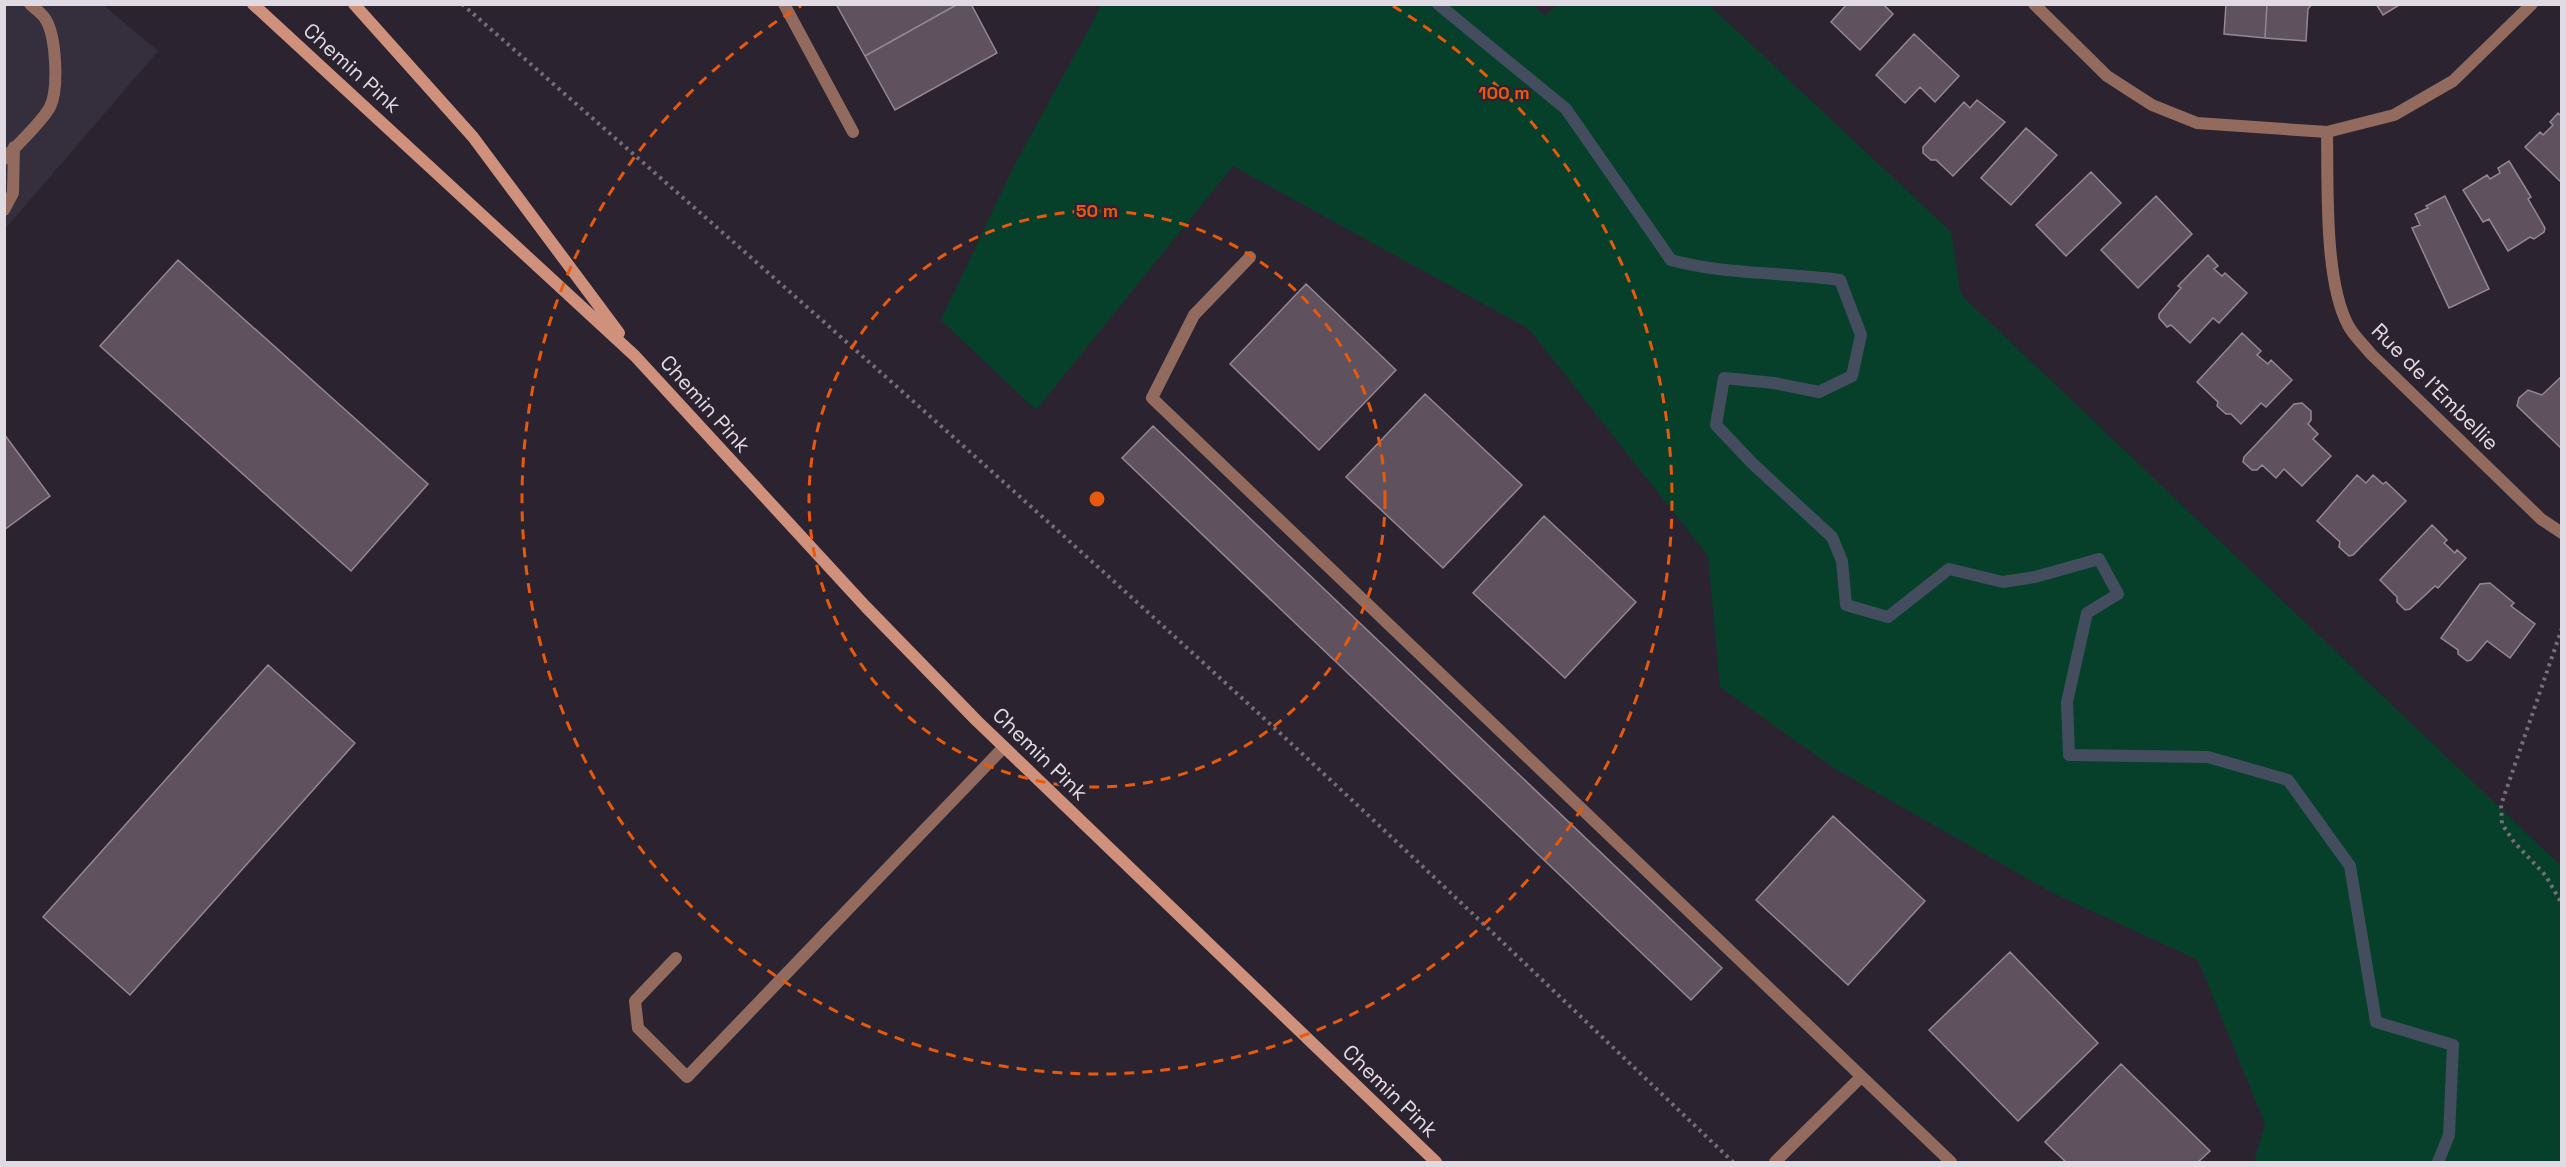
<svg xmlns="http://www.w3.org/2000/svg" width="2566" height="1167" font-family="'Space Grotesk',sans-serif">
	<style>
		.commercial { fill: #352f3d }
		.green { fill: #06402b }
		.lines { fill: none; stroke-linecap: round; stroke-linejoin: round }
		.stream { stroke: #434d5d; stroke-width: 12 }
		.building { fill: #5f525e; stroke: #948793; stroke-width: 1.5 }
		.path { stroke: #756e79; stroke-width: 4; stroke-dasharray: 3 4.5; stroke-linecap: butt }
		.service { stroke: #936b5e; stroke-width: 12 }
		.minor { stroke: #936b5e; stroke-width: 12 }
		.secondary { stroke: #d0917c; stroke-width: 12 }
		.ring { fill: none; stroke: #e8590c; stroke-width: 3; stroke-dasharray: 10 8 }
		.labels { text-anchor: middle; stroke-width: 5; stroke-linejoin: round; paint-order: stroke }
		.street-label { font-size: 21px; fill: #e0dbe3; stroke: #2b2430 }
		.centre { fill: #e8590c; stroke: #2b2430; stroke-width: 3 }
		.ring-label { font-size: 18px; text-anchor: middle; font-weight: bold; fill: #e8590c; stroke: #2b2430; stroke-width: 5; stroke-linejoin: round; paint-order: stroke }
	</style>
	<rect width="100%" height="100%" fill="#2b2430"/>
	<!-- commercial -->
	<path class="commercial" d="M5 5H103L158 51 5 229Z"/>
	<!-- green -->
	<path class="green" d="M1534 5 1545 16 1556 5H1709L1951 232 1961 295 2561 866V1162H2254L2265 1124 2198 960 2053 893 1837 770 1720 687 1708 556 1529 329 1233 166 1036 410 941 320 1015 164 1102 5Z"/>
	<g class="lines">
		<!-- stream -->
		<path class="stream" d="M1438 4 1566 109 1671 260C1726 275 1784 272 1840 280L1861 335 1852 376 1819 392 1774 383 1724 378 1716 425 1752 463 1832 537 1842 561 1846 605 1888 617 1949 569 2003 582 2035 577 2099 559 2118 594 2087 613 2067 702 2069 755 2208 757 2288 780 2350 866 2376 1022 2453 1045 2449 1135 2438 1162"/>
	</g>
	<!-- building -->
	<path class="building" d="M836 4H958L865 56Z
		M958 4H971L997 53 895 110 865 56Z
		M1847 4H1883L1893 14 1860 50 1831 22Z
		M2226 4H2267L2265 38 2224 34Z
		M2267 4H2312L2308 9 2306 41 2265 38Z
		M2376 4H2401L2383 15Z
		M1914 34 1959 76 1935 102 1920 87 1905 103 1876 75Z
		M1977 100 2005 122 1953 176 1936 160H1931L1923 153V147L1964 102 1970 108Z
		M2558 113 2562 117V183L2525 147 2540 132 2543 135 2553 125 2550 122Z
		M2026 128 2057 155 2011 205 1981 178Z
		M2509 161 2531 197 2528 199 2545 228 2544 232 2534 239 2530 237 2508 251 2489 219 2483 222 2463 190 2487 175 2490 179 2500 173 2498 168Z
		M2091 172 2121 203 2066 256 2036 225Z
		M2156 196 2192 234 2138 288 2101 250Z
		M2445 196 2489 289 2449 308 2412 228 2420 225 2415 214 2428 208 2426 206Z
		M2208 255 2218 266 2214 269 2222 276 2225 273 2247 293 2219 323 2213 318 2190 343 2171 325 2167 327 2159 318V314L2181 288 2178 286Z
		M178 260 428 484 351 571 100 346Z
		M1306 284 1396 370 1319 450 1230 364Z
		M2242 333 2261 351 2257 355 2268 364 2271 360 2292 380 2266 407 2261 403 2241 424 2231 414H2226L2217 406 2218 402 2197 382Z
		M2562 376V449L2517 406 2519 398 2528 390 2542 395Z
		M1425 394 1522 485 1443 568 1346 477Z
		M2302 403 2311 411V420L2308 424 2318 434 2313 439 2331 456 2302 486 2284 469 2276 478 2262 465 2257 470H2252L2243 462 2244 457 2294 404Z
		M1153 426 1722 968 1691 1000 1122 458Z
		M4 434 50 496 4 530Z
		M2357 475 2366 483 2373 475 2383 484 2386 482 2406 501 2353 555 2349 556 2339 547 2340 542 2317 521Z
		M1544 516 1636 602 1565 678 1473 593Z
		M2432 525 2447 540 2444 543 2455 553 2457 550 2466 558 2438 588 2435 586 2410 609 2405 610 2397 602V597L2380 580Z
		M2490 583 2514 603 2511 606 2535 624 2510 658 2487 641 2471 660 2467 661 2458 654V650L2441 638 2480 584Z
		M268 665 355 743 130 995 43 917Z
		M1833 816 1925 901 1848 985 1756 900Z
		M2010 952 2098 1043 2018 1121 1929 1030Z
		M2121 1064 2210 1151 2198 1162H2066L2045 1142Z"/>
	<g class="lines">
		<!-- path -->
		<path class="path" d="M462 4C733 241 1004 479 1269 723 1425 867 1579 1015 1733 1162
			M2562 628 2501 805 2502 824 2514 842 2546 876 2562 904"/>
		<!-- service -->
		<path class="service" d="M784 4 853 132
			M4 159C17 145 42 122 50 107 59 89 56 37 46 20 43 14 35 9 30 4
			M4 210 13 193 14 147
			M1250 257 1194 315 1152 398 1951 1162
			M676 958 635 1001 638 1028 687 1077 1004 747
			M1775 1162 1861 1077"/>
		<!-- minor -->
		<path class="minor" d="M2034 4 2107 76 2152 105 2197 123 2327 132 2394 115 2453 81 2532 4
			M2327 132C2328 184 2324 280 2348 325 2353 335 2363 344 2371 354L2541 519 2562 533"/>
		<!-- secondary -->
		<path class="secondary" d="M253 4 635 356 866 607 977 721 1436 1162
			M354 4 473 137 619 333"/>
	</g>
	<!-- distance rings -->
	<g class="ring">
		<circle cx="1097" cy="499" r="288"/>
		<path d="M1393 6A575 575 0 1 1 801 6"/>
	</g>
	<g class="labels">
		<!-- street labels -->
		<g class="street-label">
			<text transform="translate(352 68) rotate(42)" y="7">Chemin Pink</text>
			<text transform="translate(2435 387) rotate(45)" y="7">Rue de l'Embellie</text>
			<text transform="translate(705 404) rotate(48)" y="7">Chemin Pink</text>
			<text transform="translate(1040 754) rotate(44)" y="7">Chemin Pink</text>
			<text transform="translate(1390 1091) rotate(44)" y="7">Chemin Pink</text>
		</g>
	</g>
	<circle cx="1097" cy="499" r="9" class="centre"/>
	<g class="ring-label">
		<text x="1504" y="99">100 m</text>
		<text x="1097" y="217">50 m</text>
	</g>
	<!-- border -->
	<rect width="2566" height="1167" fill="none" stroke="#e0dbe3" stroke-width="12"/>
</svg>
